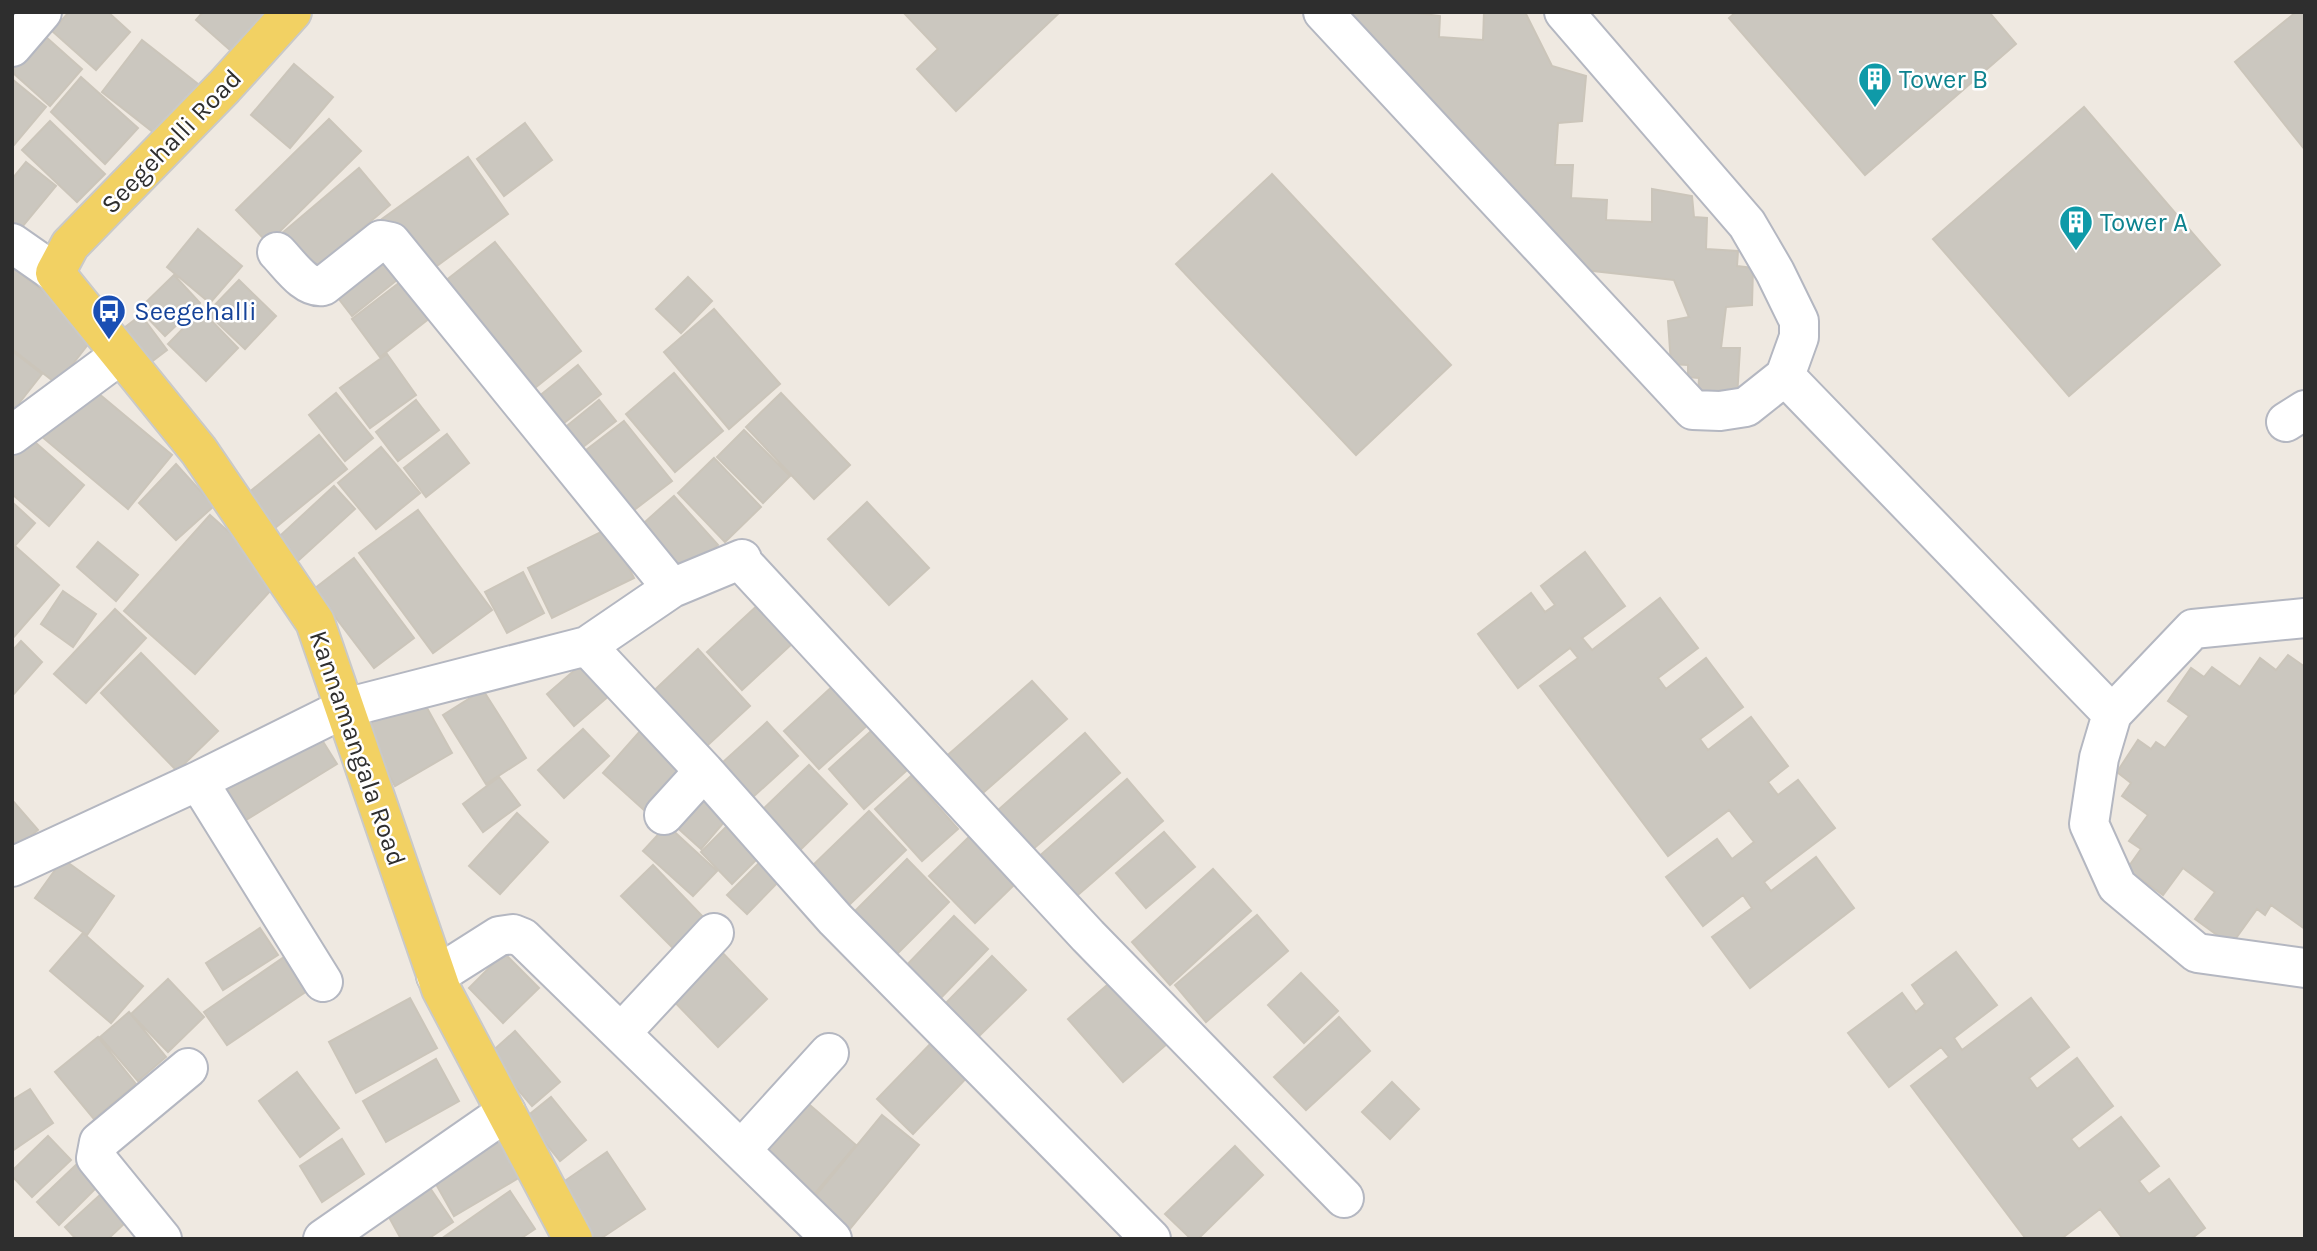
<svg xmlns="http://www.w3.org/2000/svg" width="2317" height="1251" font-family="Karla,sans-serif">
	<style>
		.building { fill: #cbc7bf; stroke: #cbc5ba; stroke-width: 2 }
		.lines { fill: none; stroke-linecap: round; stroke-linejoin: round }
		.minor-casing { stroke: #b4b7c1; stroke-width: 42 }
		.major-casing { stroke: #c9c9c9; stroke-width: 42 }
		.minor { stroke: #fff; stroke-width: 38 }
		.major { stroke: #f2d163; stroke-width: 38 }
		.labels { text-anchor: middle; stroke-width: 5; stroke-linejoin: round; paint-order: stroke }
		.culture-label { font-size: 26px; fill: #0d838f; stroke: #fff; text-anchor: start }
		.street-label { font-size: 26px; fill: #2e2e2e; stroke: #fff }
		.transit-label { font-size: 26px; fill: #164399; stroke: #fff; text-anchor: start }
	</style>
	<rect width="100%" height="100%" fill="#efe9e1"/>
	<!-- building -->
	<path class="building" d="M69 12H108L130 32 96 70 52 31Z
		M203 12H277L238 57 196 20Z
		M903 12H1060L956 111 917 69 938 49Z
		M1348 12H1409L1440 16 1439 37 1483 40 1484 12H1525L1552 66 1586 76 1582 121 1558 123 1555 165H1573L1571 198 1607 200 1606 220 1652 222V189L1692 196 1694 217 1707 218 1706 249 1738 251 1737 266 1753 268 1752 305 1726 307 1721 348H1740L1737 398 1698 395 1699 378 1688 377V365L1671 364 1668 321 1689 317 1674 280 1584 270Z
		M1736 12H1989L2016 44 1865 175 1729 18Z
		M2296 12H2305V150L2235 62Z
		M37 29 82 69 50 106 12 72V57Z
		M142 40 198 84 158 136 102 92Z
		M294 64 333 97 290 148 251 115Z
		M81 77 138 128 105 164 51 112Z
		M12 79 46 107 14 145 12 144Z
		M2084 107 2220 265 2069 396 1933 239Z
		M329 119 361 151 268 243 236 210Z
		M50 121 105 174 77 202 22 150Z
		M525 123 552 160 504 196 477 159Z
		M468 157 508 214 423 276 382 219Z
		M26 162 56 186 17 233 12 229V179Z
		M359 168 390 205 306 276 275 239Z
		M1272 174 1451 365 1356 455 1176 264Z
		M198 229 242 266 210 303 167 267Z
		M384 240 408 271 352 316 328 285Z
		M495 242 581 351 521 399 435 289Z
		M12 267 97 333 57 384 12 349Z
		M412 273 440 310 380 357 352 319Z
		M174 275 200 303 165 336 139 309Z
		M688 277 712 301 681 333 656 309Z
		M239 280 276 316 245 349 207 313Z
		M714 309 780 384 729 429 664 352Z
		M201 310 238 348 206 381 168 344Z
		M141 315 167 350 138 372 111 338Z
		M12 351 42 374 12 412Z
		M387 354 416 395 370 428 340 388Z
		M578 365 601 394 555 430 532 402Z
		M674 373 723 431 675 472 626 414Z
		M86 383 172 455 128 509 41 436Z
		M336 393 373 438 345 461 309 415Z
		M781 393 850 465 814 499 746 427Z
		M416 400 439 430 398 461 376 432Z
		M599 400 616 421 579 450 562 430Z
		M624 421 672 481 625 517 577 457Z
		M744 430 790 476 763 503 717 457Z
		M447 434 469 463 426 497 404 468Z
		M319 435 347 469 264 537 236 503Z
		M28 436 84 485 49 526 12 494V454Z
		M381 447 420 493 376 529 338 483Z
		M714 458 761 507 725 542 678 493Z
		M176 464 214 506 176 540 139 503Z
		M334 486 355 509 289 569 269 546Z
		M674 496 718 545 680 579 636 530Z
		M12 502 35 523 12 549Z
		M867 502 929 568 889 605 828 539Z
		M418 510 492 610 433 653 359 553Z
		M210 515 281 579 195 674 124 611Z
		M609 528 634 578 552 618 528 568Z
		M98 542 138 575 116 601 77 567Z
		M16 547 59 585 12 639V552Z
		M1585 552 1625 606 1582 638 1592 650 1660 598 1698 648 1658 678 1666 689 1706 658 1743 707 1700 739 1708 750 1751 717 1788 766 1768 782 1778 795 1798 780 1835 828 1764 882 1771 891 1816 857 1854 908 1750 988 1712 937 1752 908 1743 895 1703 926 1666 877 1717 839 1732 859 1754 842 1729 810 1668 856 1540 686 1578 658 1570 648 1518 688 1478 634 1531 593 1545 612 1555 605 1541 586Z
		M354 558 414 638 374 668 314 589Z
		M523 572 544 613 507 633 485 592Z
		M63 591 96 614 73 647 41 624Z
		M759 604 794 642 742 690 707 652Z
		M115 609 146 638 86 703 54 674Z
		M21 641 42 662 13 695 12 651Z
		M698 649 750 706 696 756 644 700Z
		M141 653 218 731 177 771 101 693Z
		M2288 655 2305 667 2303 709 2305 710V929L2271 905 2265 915 2257 909 2231 945 2195 919 2215 892 2183 868 2163 895 2127 869 2141 849 2129 841 2148 815 2122 796 2131 783 2117 772 2138 740 2151 749 2156 742 2165 748 2189 716 2168 701 2191 668 2204 677 2212 667 2240 687 2260 658 2276 670Z
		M583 663 610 695 574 726 547 694Z
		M1032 681 1067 719 976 799 942 760Z
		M835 684 870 723 819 769 784 731Z
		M417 690 452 753 395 786 360 722Z
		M483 690 526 758 486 784 443 715Z
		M767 722 798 756 742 807 711 773Z
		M879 724 915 763 864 809 829 769Z
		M583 729 609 756 564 798 538 770Z
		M642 729 693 774 654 819 603 773Z
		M317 732 337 764 233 828 214 797Z
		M1085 733 1120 773 1032 850 997 811Z
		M809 765 847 804 796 854 758 814Z
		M911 776 958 829 922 861 875 809Z
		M499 777 520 805 483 832 463 804Z
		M1127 779 1163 821 1072 900 1036 859Z
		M701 790 730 815 701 849 672 823Z
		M12 800 38 830 12 852Z
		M869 811 906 850 848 906 811 867Z
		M517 813 548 842 500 894 469 866Z
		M732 821 763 853 732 884 701 852Z
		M667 825 717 871 693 896 643 851Z
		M1164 832 1195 867 1146 908 1116 873Z
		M971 835 1017 882 975 923 929 876Z
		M767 855 786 874 747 914 727 895Z
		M63 859 114 896 87 935 35 898Z
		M907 859 949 902 886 965 844 922Z
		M653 865 705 919 674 949 621 896Z
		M1213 869 1251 911 1170 985 1132 942Z
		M1257 915 1288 951 1206 1022 1175 985Z
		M954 916 988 949 935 1004 901 971Z
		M260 928 278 955 223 990 206 963Z
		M83 933 143 986 111 1023 50 971Z
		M715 945 767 999 718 1047 666 993Z
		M1956 952 1997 1005 1954 1038 1962 1050 2031 998 2069 1047 2029 1078 2037 1089 2077 1058 2113 1106 2071 1139 2079 1149 2121 1117 2159 1166 2139 1181 2149 1194 2169 1179 2205 1228 2191 1239H2123L2100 1209 2061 1239H2026L1911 1086 1949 1057 1941 1047 1889 1087 1848 1033 1902 993 1916 1012 1925 1004 1912 985Z
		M504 953 539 988 503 1023 469 988Z
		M287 955 310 989 227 1045 204 1012Z
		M992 956 1026 990 975 1040 942 1007Z
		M1301 973 1338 1011 1304 1043 1268 1005Z
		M168 979 204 1017 168 1052 131 1014Z
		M1113 980 1167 1044 1123 1082 1068 1019Z
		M410 998 437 1048 356 1093 329 1042Z
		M129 1012 166 1057 138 1081 100 1037Z
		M1339 1017 1370 1051 1306 1110 1274 1077Z
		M515 1031 560 1082 532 1106 488 1055Z
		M938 1036 974 1070 913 1134 877 1099Z
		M98 1037 136 1084 94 1119 55 1072Z
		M436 1059 459 1101 386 1142 363 1101Z
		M297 1072 339 1128 300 1157 259 1101Z
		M1392 1082 1419 1109 1390 1139 1362 1112Z
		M30 1089 53 1123 12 1151V1100Z
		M796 1093 856 1145 811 1198 750 1147Z
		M551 1097 586 1140 560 1161 525 1118Z
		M882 1115 919 1145 844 1236 807 1206Z
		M497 1131 522 1176 454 1216 428 1170Z
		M48 1136 71 1160 32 1197 12 1176V1171Z
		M342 1139 364 1174 322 1202 300 1166Z
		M1235 1146 1263 1175 1198 1239H1191L1165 1214Z
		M607 1152 645 1209 600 1239H595L559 1185Z
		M77 1164 98 1186 59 1225 37 1202Z
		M424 1179 453 1222 428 1239H401L384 1208Z
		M510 1191 535 1229 520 1239H441Z
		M100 1195 125 1223 108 1239H76L65 1227Z"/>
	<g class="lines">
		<!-- minor casing -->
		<g class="minor-casing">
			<path id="minor" d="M1323 12 1693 410 1720 411 1746 407 1785 376 1799 337V321L1775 272 1747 224 1564 12
				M12 47 42 12
				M12 243 55 273
				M277 252C289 264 305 289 323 286L381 240 391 242 672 588
				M1785 376 2112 714
				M2286 422 2305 410
				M12 435 120 355
				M2305 618 2193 629 2112 714 2099 758 2089 824 2117 886 2197 953 2305 968
				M587 646 704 771 835 919 1151 1239
				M198 781 323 982
				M664 815 704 771
				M12 867 198 781 345 708 587 646 672 588 742 559 741 561 1088 936 1344 1198
				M436 976 499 936 513 934 523 938 832 1239
				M621 1033 714 933
				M741 1150 829 1053
				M162 1239 96 1158 99 1142 188 1068
				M323 1239 506 1112"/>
		</g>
		<!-- major casing -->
		<g class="major-casing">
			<path id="major" d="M292 12 224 87 70 245 55 273 199 451 315 622 441 989 573 1239"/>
		</g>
		<!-- minor -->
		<use href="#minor" class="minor"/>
		<!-- major -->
		<use href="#major" class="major"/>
	</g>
	<!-- icons -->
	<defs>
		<g id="building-pin" transform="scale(1.75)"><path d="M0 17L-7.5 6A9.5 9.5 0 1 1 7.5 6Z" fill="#0f9aa8" stroke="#fff"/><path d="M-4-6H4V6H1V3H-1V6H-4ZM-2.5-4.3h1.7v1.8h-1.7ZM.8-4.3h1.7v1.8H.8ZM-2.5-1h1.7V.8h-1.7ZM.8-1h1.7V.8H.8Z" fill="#fff"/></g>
		<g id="bus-pin" transform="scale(1.75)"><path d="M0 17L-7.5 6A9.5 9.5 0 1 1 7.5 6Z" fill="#1a4fb4" stroke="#fff"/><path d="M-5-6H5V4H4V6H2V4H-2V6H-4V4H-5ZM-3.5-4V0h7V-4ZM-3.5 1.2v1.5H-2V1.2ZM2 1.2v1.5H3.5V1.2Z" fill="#fff"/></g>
	</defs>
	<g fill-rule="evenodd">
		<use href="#building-pin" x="1875" y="79"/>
		<use href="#building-pin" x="2076" y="222"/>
		<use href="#bus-pin" x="109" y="311"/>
	</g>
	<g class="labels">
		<!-- culture labels -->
		<g class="culture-label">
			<text x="1899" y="88">Tower B</text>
			<text x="2100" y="231">Tower A</text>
		</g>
		<!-- street labels -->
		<g class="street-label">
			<text transform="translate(171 141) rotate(-46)" y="9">Seegehalli Road</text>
			<text transform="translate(358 748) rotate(71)" y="9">Kannamangala Road</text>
		</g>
		<!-- transit labels -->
		<g class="transit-label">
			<text x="134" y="320">Seegehalli</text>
		</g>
	</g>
	<!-- border -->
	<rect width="2317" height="1251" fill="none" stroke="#2e2e2e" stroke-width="28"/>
</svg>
